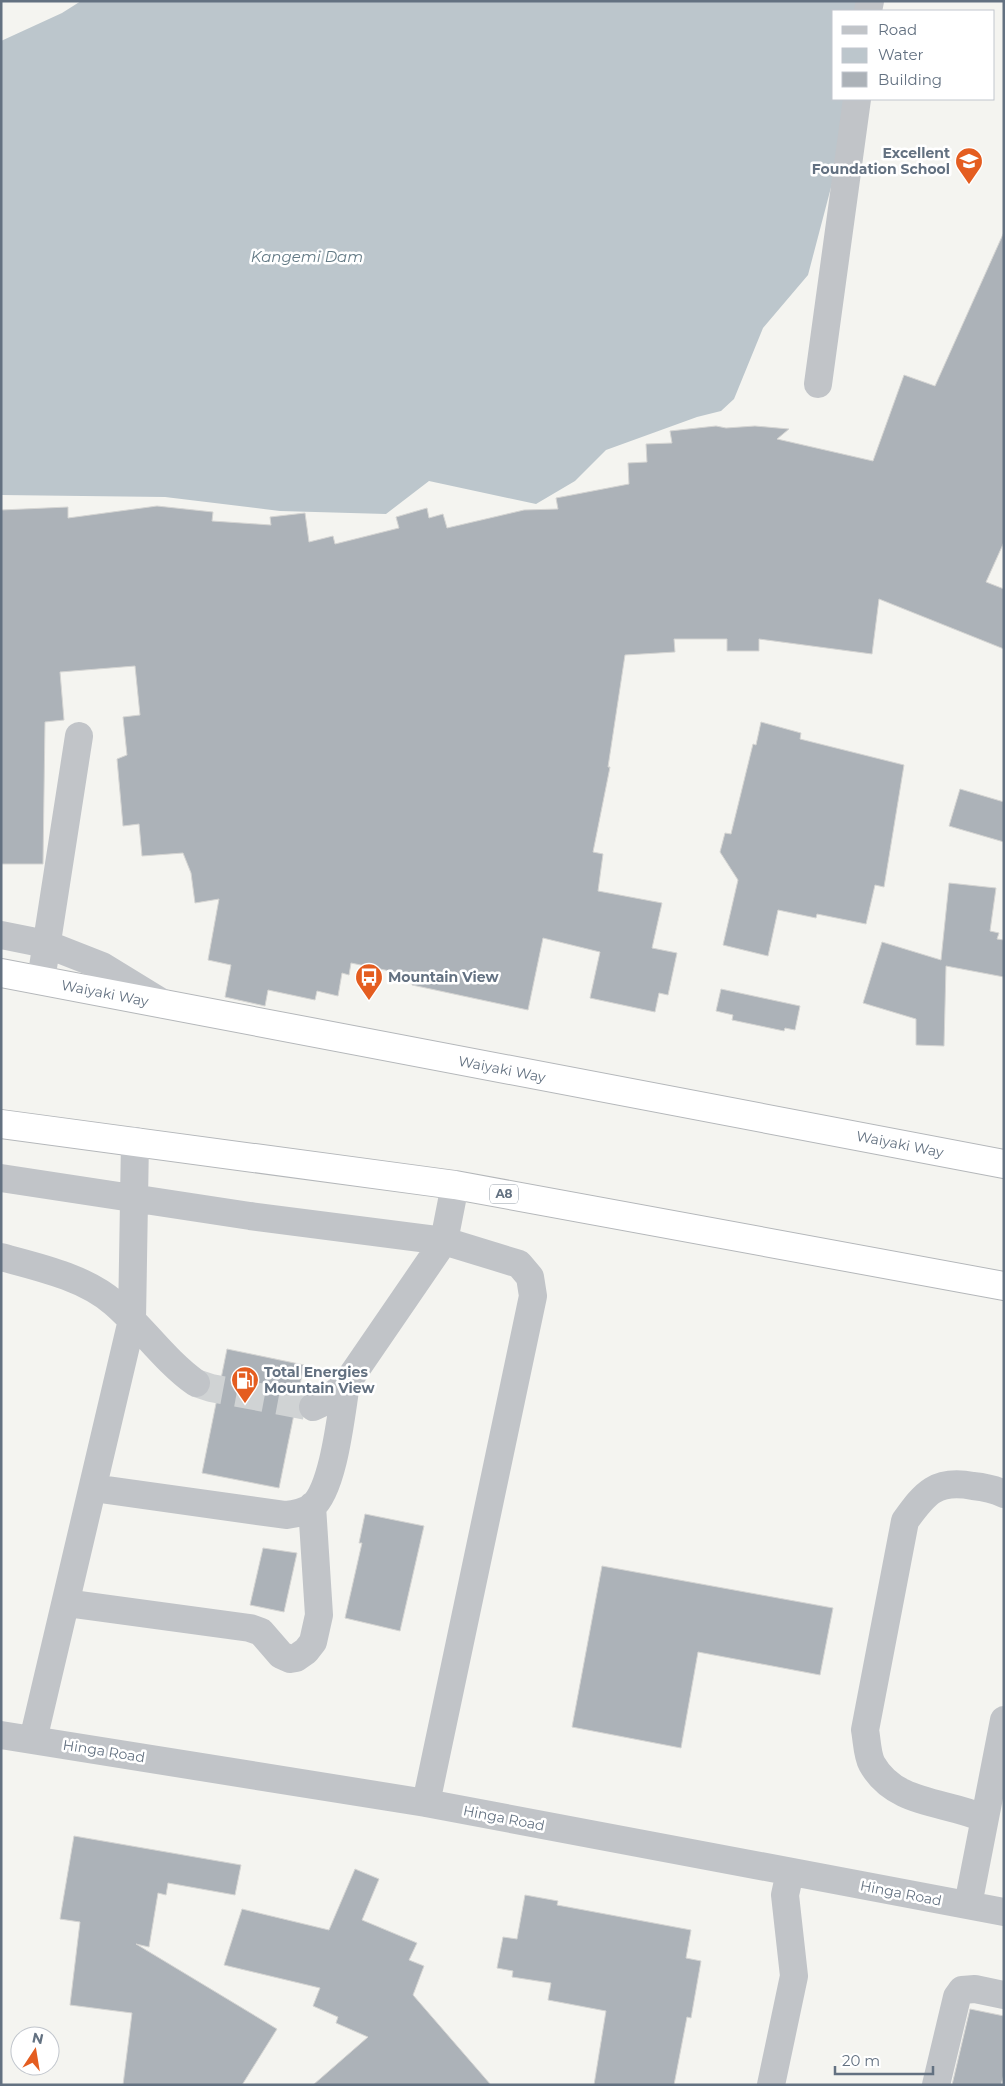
<svg xmlns="http://www.w3.org/2000/svg" width="1005" height="2086" font-family="Montserrat,sans-serif">
	<style>
		.water { fill: #bcc6cc }
		.building { fill: #acb2b8; stroke: #d5d5d3 }
		.lines { fill: none; stroke-linecap: round; stroke-linejoin: round }
		.minor-tunnel { stroke: #d0d3d4; stroke-width: 28; stroke-dasharray: 28 14; stroke-linecap: butt }
		.highway-casing { stroke: #b4b7ba; stroke-width: 30 }
		.minor { stroke: #c1c4c8; stroke-width: 28 }
		.highway { stroke: #fff; stroke-width: 28 }
		.labels { text-anchor: middle; stroke-width: 5; stroke-linejoin: round; paint-order: stroke }
		.shield { fill: #fff; stroke: #929ca7; stroke-width: 1 }
		.shield-label { font-size: 12px; font-weight: bold; fill: #637181 }
		.poi-label { font-size: 14px; font-weight: bold; fill: #637181; stroke: #fff; text-anchor: start }
		.street-label { font-size: 14px; fill: #637181; stroke: #fff }
		.water-label { font-size: 15px; font-style: italic; fill: #637a85; stroke: #fff }
	</style>
	<rect width="100%" height="100%" fill="#f4f4f0"/>
	<!-- water -->
	<path class="water" d="M81 1H864L863 11H834V99H852L850 115 808 275 763 328 734 399 721 411 697 417 606 450 575 481 536 504 429 481 386 514 280 511 165 497 1 495V41L62 13Z"/>
	<!-- building -->
	<path class="building" d="M1004 232V542L986 582 1004 589V649L879 599 872 654 759 639V651H727V639H674L675 652 625 655 608 767H610L593 852 603 854 598 891 662 903 652 948 677 953 668 995 659 993 655 1012 590 998 600 952 543 938 528 1010 412 985 414 976 351 963 349 975 342 973 338 996 317 991 315 1000 268 990 265 1006 225 997 231 965 208 960 219 899 195 903 191 873 183 853 142 856 139 824 123 826 117 759 127 755 123 717 140 715 135 666 60 672 64 720 45 722 43 864H1V510L68 507V518L157 506 213 512 212 521 271 525 270 517 305 513 309 542 333 536 335 544 399 528 396 517 427 508 429 518 443 514 447 528 524 510 558 509 556 498 629 484 628 463 647 462 646 444 672 443 670 431 716 426 726 428 755 426 789 429 777 439 873 461 904 375 935 386Z
		M761 722 801 733 800 739 904 765 884 887 875 885 866 924 817 914 816 918 778 910 768 956 723 945 738 880 720 852 725 833 731 834 753 744 756 745Z
		M960 789 1004 802V842L949 826Z
		M949 883 996 888 990 931 999 933 997 939 1004 940V977L946 966 944 1046 916 1045V1019L863 1003 882 942 941 960Z
		M721 989 800 1006 795 1030 785 1028 784 1031 732 1020 733 1015 716 1011Z
		M227 1349 304 1365 279 1488 202 1473Z
		M365 1514 424 1526 400 1631 345 1618 362 1543H359Z
		M263 1548 297 1553 284 1612 250 1605Z
		M602 1566 833 1608 820 1675 698 1652 681 1748 572 1727Z
		M74 1836 241 1865 235 1895 168 1883 166 1895 158 1893 149 1947 136 1944 277 2029 242 2085H123L132 2013 70 2005 80 1922 60 1919Z
		M355 1869 379 1879 362 1920 417 1943 409 1960 424 1966 413 1995 491 2085H313L368 2037 336 2023 338 2017 313 2006 320 1988 224 1965 242 1909 329 1930Z
		M525 1895 558 1901 557 1905 691 1930 686 1958 701 1961 691 2018 687 2017 674 2085H594L606 2011 548 2000 551 1983 512 1977 513 1971 497 1968 503 1937 517 1939Z
		M970 2009 1004 2016V2074L1001 2085H952Z"/>
	<g class="lines">
		<!-- minor-tunnel -->
		<path class="minor-tunnel" d="M196 1383 211 1388 313 1407"/>
		<!-- highway casing -->
		<g class="highway-casing">
			<path id="highway" d="M1 973 1004 1164
				M1 1124 455 1185 1004 1286"/>
		</g>
		<!-- minor -->
		<path class="minor" d="M868 11 870 1
			M818 384 857 99
			M1 935 46 944 102 966 164 1004
			M41 980 79 736
			M1 1178 250 1216 444 1241 519 1264 530 1277 533 1296 426 1803
			M1 1257C38 1267 84 1277 114 1303 143 1328 164 1360 196 1383
			M313 1407 326 1401 346 1384 444 1241 455 1185
			M93 1488 286 1515C295 1514 304 1512 312 1507 334 1488 341 1414 346 1384
			M66 1603 250 1628 261 1632 281 1655 290 1659 296 1658 306 1651 313 1642 319 1615 312 1506
			M1 1735 426 1803 1004 1912
			M33 1740 132 1320 135 1141
			M983 1818C945 1801 895 1805 872 1764 867 1755 867 1740 865 1730L905 1521C925 1493 936 1479 973 1486 983 1487 994 1489 1004 1494
			M968 1905 1004 1720
			M771 2085 794 1976 785 1895 790 1872
			M936 2085 957 1997 962 1990 975 1989 1004 1995"/>
		<!-- highway -->
		<use href="#highway" class="highway"/>
	</g>
	<!-- icons -->
	<defs>
		<g id="school-pin" transform="scale(1.4375)"><path d="M0 17L-7.5 6A9.5 9.5 0 1 1 7.5 6Z" fill="#e45d20" stroke="#fff"/><path d="M0-5L7-2L0 1L-7-2ZM-4 1L0 2.5L4 1V4Q0 6-4 4Z" fill="#fff"/></g>
		<g id="bus-pin" transform="scale(1.4375)"><path d="M0 17L-7.5 6A9.5 9.5 0 1 1 7.5 6Z" fill="#e45d20" stroke="#fff"/><path d="M-5-6H5V4H4V6H2V4H-2V6H-4V4H-5ZM-3.5-4V0h7V-4ZM-3.5 1.2v1.5H-2V1.2ZM2 1.2v1.5H3.5V1.2Z" fill="#fff"/></g>
		<g id="fuel-pin" transform="scale(1.4375)"><path d="M0 17L-7.5 6A9.5 9.5 0 1 1 7.5 6Z" fill="#e45d20" stroke="#fff"/><path d="M-5.5-6h7V0h2V4h1.3V-2.5L3-4.5l.8-.8L6-3V5H2.5V1h-1V6h-7ZM-4.2-4.7v3.2H.2V-4.7Z" fill="#fff"/></g>
	</defs>
	<g fill-rule="evenodd">
		<use href="#school-pin" x="969" y="161"/>
		<use href="#bus-pin" x="369" y="977"/>
		<use href="#fuel-pin" x="245" y="1380"/>
	</g>
	<g class="labels">
		<!-- shield labels -->
		<rect class="shield" x="490" y="1184.5" width="28" height="19" rx="4"/>
		<g class="shield-label">
			<text x="504" y="1198">A8</text>
		</g>
		<!-- poi labels -->
		<g class="poi-label">
			<text x="950" y="158" text-anchor="end">Excellent<tspan x="950" dy="16">Foundation School</tspan></text>
			<text x="388" y="982">Mountain View</text>
			<text x="264" y="1377">Total Energies<tspan x="264" dy="16">Mountain View</tspan></text>
		</g>
		<!-- street labels -->
		<g class="street-label">
			<text transform="translate(105 993) rotate(11)" y="5">Waiyaki Way</text>
			<text transform="translate(502 1069) rotate(11)" y="5">Waiyaki Way</text>
			<text transform="translate(900 1144) rotate(11)" y="5">Waiyaki Way</text>
			<text transform="translate(104 1751) rotate(9)" y="5">Hinga Road</text>
			<text transform="translate(504 1818) rotate(11)" y="5">Hinga Road</text>
			<text transform="translate(901 1893) rotate(11)" y="5">Hinga Road</text>
		</g>
		<!-- water labels -->
		<g class="water-label">
			<text x="307" y="262">Kangemi Dam</text>
		</g>
	</g>
	<!-- border -->
	<rect width="1005" height="2086" fill="none" stroke="#637181" stroke-width="5"/>
	<!-- legend -->
	<rect x="832" y="10" width="162" height="90" fill="#ffffff" stroke="#c1c6cd"/>
	<rect x="842" y="26" width="25" height="8" fill="#c1c4c8" stroke="#c1c6cd"/>
	<text x="878" y="35" font-size="15" fill="#637181">Road</text>
	<rect x="842" y="48" width="25" height="15" fill="#bcc6cc" stroke="#c1c6cd"/>
	<text x="878" y="60" font-size="15" fill="#637181">Water</text>
	<rect x="842" y="72" width="25" height="15" fill="#acb2b8" stroke="#c1c6cd"/>
	<text x="878" y="85" font-size="15" fill="#637181">Building</text>
	<!-- north arrow -->
	<g transform="translate(35 2051) rotate(12)"><circle r="24" fill="#ffffff" stroke="#c1c6cd"/>
	<path d="M0-4L9 19L0 12L-9 19Z" fill="#e45d20"/>
	<text y="-8" font-size="14" font-weight="bold" text-anchor="middle" fill="#637181">N</text>
	</g>
	<!-- scale -->
	<path d="M835 2066v8h98v-8" fill="none" stroke="#637181" stroke-width="2.5"/>
	<text x="842" y="2066" font-size="15" fill="#637181" stroke="#ffffff" stroke-width="4" paint-order="stroke">20 m</text>
</svg>
